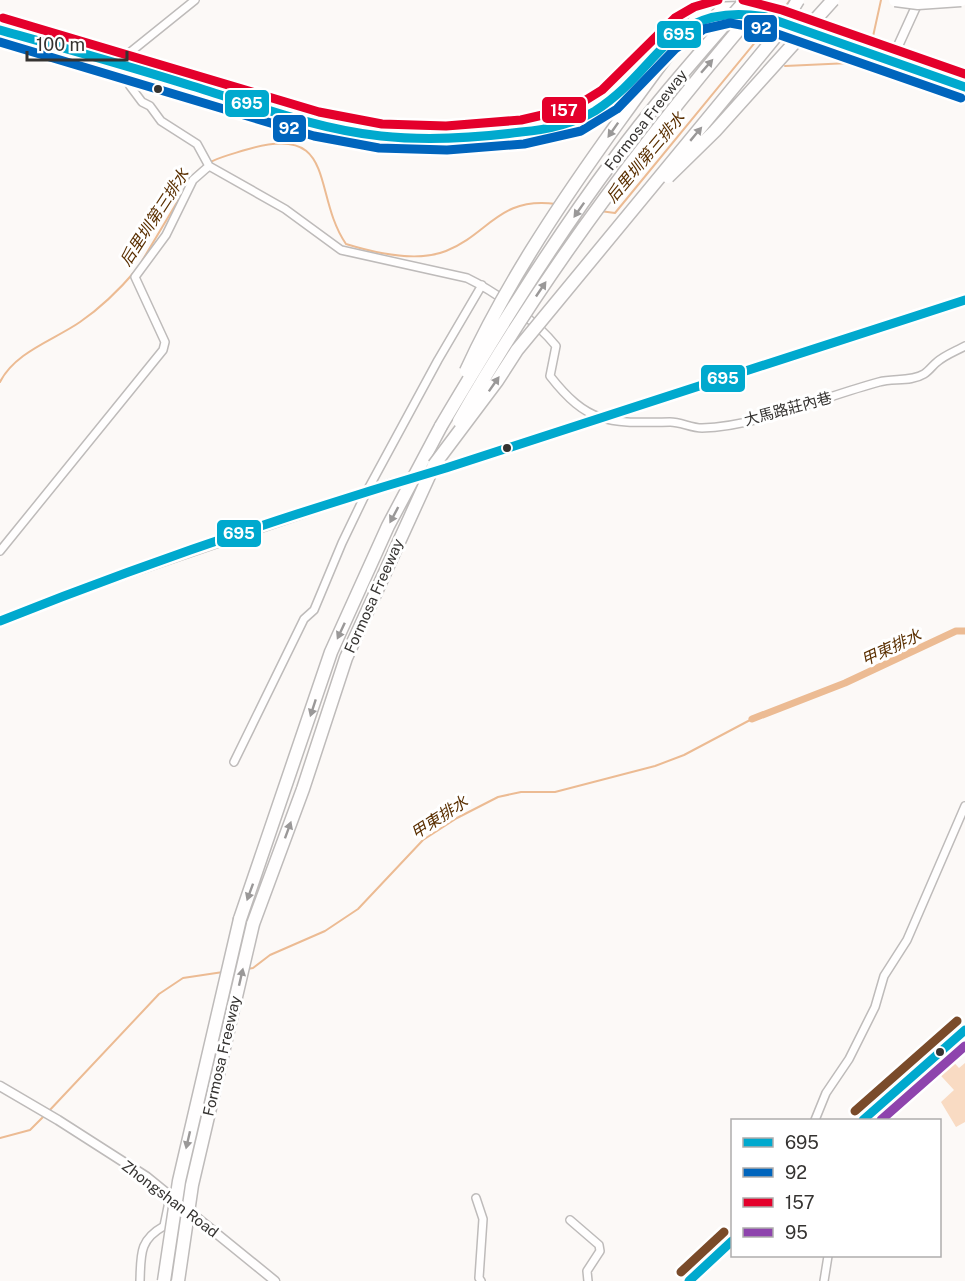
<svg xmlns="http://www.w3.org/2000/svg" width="965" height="1281" font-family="'Public Sans','Noto Sans TC',sans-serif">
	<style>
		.green { fill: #f9dbc3 }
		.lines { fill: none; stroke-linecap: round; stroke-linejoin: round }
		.stream { stroke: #ecbb93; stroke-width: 2 }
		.canal { stroke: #ecbb93; stroke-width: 7 }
		.tertiary-tunnel { stroke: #d4d1cf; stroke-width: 8; stroke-dasharray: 8 4; stroke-linecap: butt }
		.minor-casing { stroke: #bebbba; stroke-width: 10 }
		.tertiary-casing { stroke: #bebbba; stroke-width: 11 }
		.motorway-casing { stroke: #bebbba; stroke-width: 15 }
		.minor { stroke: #fffefe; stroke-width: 7 }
		.tertiary { stroke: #fffefe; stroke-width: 8 }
		.motorway { stroke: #fffefe; stroke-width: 12 }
		.motorway-bridge-casing { stroke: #bebbba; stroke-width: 15; stroke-linecap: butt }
		.motorway-bridge { stroke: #fffefe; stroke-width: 12 }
		.bus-1-casing { stroke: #fff; stroke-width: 14 }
		.bus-2-casing { stroke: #fff; stroke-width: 14 }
		.bus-3-casing { stroke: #fff; stroke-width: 14 }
		.bus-4-casing { stroke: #fff; stroke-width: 14 }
		.bus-5-casing { stroke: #fff; stroke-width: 14 }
		.bus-1 { stroke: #00a9ce; stroke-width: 9 }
		.bus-2 { stroke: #0065bd; stroke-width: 9 }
		.bus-3 { stroke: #e4002b; stroke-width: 9 }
		.bus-4 { stroke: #8e44ad; stroke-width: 9 }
		.bus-5 { stroke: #7a4b2a; stroke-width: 9 }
		.oneway { fill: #9a9898 }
		.bus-dot { fill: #353331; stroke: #fff; stroke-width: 2 }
		.labels { text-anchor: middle; stroke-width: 6; stroke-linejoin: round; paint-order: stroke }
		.street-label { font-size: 15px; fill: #353331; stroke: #fff }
		.water-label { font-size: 16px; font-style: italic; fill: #5a2f00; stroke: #fff }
		.line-badge { stroke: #fff; stroke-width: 2 }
		.badge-label { font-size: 16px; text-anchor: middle; font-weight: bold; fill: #fff }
	</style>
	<rect width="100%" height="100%" fill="#fcf9f7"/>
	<!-- green -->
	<path class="green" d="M946 1054 959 1068 965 1063V1122L956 1127 941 1102 954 1090 932 1066Z"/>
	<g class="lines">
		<!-- stream -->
		<path class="stream" d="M783 10 790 0
			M872 41 881 0
			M785 66 850 63 862 51
			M193 176C205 160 226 156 245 150 339 121 311 193 346 244 375 253 416 263 446 251 489 234 499 196 556 204
			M600 211 615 213 771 23
			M142 261 185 189
			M0 382C15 352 54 340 80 322 102 307 120 289 137 269
			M247 969 253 968 270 955 325 931 358 909 423 840 457 818 498 797 521 792H555L655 766 684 755 752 719
			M48 1112 159 994 183 978 223 972
			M0 1138 30 1130 44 1116"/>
		<!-- canal -->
		<path class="canal" d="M752 719 845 683 956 631H965"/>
		<!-- tertiary-tunnel -->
		<path class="tertiary-tunnel" d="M392 483 446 468"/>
		<!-- minor casing -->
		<g class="minor-casing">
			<path id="minor" d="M195 0 123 58 120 64 130 86 142 102 150 106 161 121 197 144 209 166 285 209 341 250 467 278C496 292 536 321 556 346L550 376C589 426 611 423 670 422 681 422 691 428 702 428 755 427 826 396 879 382 893 378 911 382 924 374 929 371 933 365 937 362 945 355 956 351 965 346
				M0 551 163 350 165 342 135 277 166 235 193 180 209 166
				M234 762 304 619 314 610 342 543 367 491 438 360 482 285
				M815 1120 826 1093 849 1059 875 1007 884 976 907 940 965 806
				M476 1198 483 1219 479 1278 481 1281
				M570 1220 599 1245 600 1251 587 1271 588 1281
				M140 1281C141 1254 139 1240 164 1226L170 1197
				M824 1281 828 1256"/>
		</g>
		<!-- tertiary casing -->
		<g class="tertiary-casing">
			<path id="tertiary" d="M755 7 782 12 965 79
				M698 19 719 12 743 13 777 21 892 59 965 87
				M0 23 358 128C412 138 549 134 594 101 625 78 656 30 688 15 704 7 725 6 742 6
				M0 30 317 124C334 129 352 134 370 137 423 143 549 138 594 111 631 89 652 49 687 25
				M893 57 919 0
				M446 468 965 300
				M0 621 68 594 392 483
				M0 1086 58 1120 147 1177 275 1281
				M863 1120 965 1030
				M689 1281 732 1241"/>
		</g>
		<!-- motorway casing -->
		<g class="motorway-casing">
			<path id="motorway" d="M240 919 331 652 388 526 441 426
				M253 924 303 789 346 658 434 465"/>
		</g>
		<!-- minor -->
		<use href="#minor" class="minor"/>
		<!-- tertiary -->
		<use href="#tertiary" class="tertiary"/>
		<!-- motorway -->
		<use href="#motorway" class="motorway"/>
		<!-- motorway-bridge casing -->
		<g class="motorway-bridge-casing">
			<path id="motorway-bridge" d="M895 0 918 3 961 0
				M668 177 715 131 833 0
				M466 371C504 288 555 211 607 138 641 91 674 44 712 0
				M459 421C545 270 650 132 764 0
				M441 426C495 335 551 244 615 158 655 103 701 52 746 0
				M434 465 497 381 517 350 776 36 798 0
				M164 1281 179 1181 240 919
				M178 1281 192 1185 253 924"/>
		</g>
		<!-- motorway-bridge -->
		<use href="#motorway-bridge" class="motorway-bridge"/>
		<!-- bus-1 casing -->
		<g class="bus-1-casing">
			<path id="bus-1" d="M0 30C64 48 129 66 192 86 254 105 316 129 381 136 427 141 475 138 521 132 546 130 573 124 595 111 661 69 669 0 766 17L965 87
				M0 621C146 563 296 512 446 468L965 300
				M863 1120 965 1030
				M689 1281 732 1241"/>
		</g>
		<!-- bus-2 casing -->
		<g class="bus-2-casing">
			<path id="bus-2" d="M0 42 314 136 379 148 447 150 524 144 581 131 617 109 675 49 704 29 730 23 763 29 961 98"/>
		</g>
		<!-- bus-3 casing -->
		<g class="bus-3-casing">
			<path id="bus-3" d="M743 0 782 10 965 74
				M3 18 319 112 382 124 446 126 521 120 573 108 602 90 675 18 694 7 718 0"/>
		</g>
		<!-- bus-4 casing -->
		<g class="bus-4-casing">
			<path id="bus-4" d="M881 1120 965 1046"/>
		</g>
		<!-- bus-5 casing -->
		<g class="bus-5-casing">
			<path id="bus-5" d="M855 1111 957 1021
				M681 1272 724 1232"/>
		</g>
		<!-- bus-1 -->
		<use href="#bus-1" class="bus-1"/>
		<!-- bus-2 -->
		<use href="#bus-2" class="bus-2"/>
		<!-- bus-3 -->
		<use href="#bus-3" class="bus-3"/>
		<!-- bus-4 -->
		<use href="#bus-4" class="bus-4"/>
		<!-- bus-5 -->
		<use href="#bus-5" class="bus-5"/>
	</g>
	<!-- one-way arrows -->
	<defs><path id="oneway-solid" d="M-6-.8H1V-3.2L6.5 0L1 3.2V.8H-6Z" transform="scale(1.5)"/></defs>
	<g class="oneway">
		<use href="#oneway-solid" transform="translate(707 66) rotate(-49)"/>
		<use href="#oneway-solid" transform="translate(613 130) rotate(125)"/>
		<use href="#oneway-solid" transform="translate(696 134) rotate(-50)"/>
		<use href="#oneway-solid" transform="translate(579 210) rotate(125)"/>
		<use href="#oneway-solid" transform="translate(541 289) rotate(-56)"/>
		<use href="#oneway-solid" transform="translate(494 384) rotate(-55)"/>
		<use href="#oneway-solid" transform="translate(394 515) rotate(118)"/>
		<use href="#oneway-solid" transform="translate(341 631) rotate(115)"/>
		<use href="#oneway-solid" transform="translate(313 708) rotate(108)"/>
		<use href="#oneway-solid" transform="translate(288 830) rotate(-70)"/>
		<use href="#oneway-solid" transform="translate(250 892) rotate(110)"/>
		<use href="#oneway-solid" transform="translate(241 977) rotate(-77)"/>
		<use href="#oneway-solid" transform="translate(188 1140) rotate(103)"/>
	</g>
	<!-- markers -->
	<g class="bus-dot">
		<circle cx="158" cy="89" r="5"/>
		<circle cx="507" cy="448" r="5"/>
		<circle cx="940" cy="1052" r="5"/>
	</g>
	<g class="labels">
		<!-- street labels -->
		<g class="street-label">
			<text transform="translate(646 120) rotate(-52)" y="5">Formosa Freeway</text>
			<text transform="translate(788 409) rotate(-15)" y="5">大馬路莊內巷</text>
			<text transform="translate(374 596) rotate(-66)" y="5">Formosa Freeway</text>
			<text transform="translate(222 1056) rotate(-77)" y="5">Formosa Freeway</text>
			<text transform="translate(170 1199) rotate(37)" y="5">Zhongshan Road</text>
		</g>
		<!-- water labels -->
		<g class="water-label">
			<text transform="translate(645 157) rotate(-50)" y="6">后里圳第三排水</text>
			<text transform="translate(154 217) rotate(-57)" y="6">后里圳第三排水</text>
			<text transform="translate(891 647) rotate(-25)" y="6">甲東排水</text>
			<text transform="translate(439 817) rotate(-33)" y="6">甲東排水</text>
		</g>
	</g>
	<g class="line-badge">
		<rect x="743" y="14" width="35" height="29" rx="6" fill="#0065bd"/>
		<rect x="656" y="20" width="46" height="29" rx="6" fill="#00a9ce"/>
		<rect x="224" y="89" width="46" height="29" rx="6" fill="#00a9ce"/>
		<rect x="541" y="96" width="46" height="28" rx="6" fill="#e4002b"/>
		<rect x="272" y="114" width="35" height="29" rx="6" fill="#0065bd"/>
		<rect x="700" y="364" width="46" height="29" rx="6" fill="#00a9ce"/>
		<rect x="216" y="519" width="46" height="29" rx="6" fill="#00a9ce"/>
	</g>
	<g class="badge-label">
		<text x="761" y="34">92</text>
		<text x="679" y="40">695</text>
		<text x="247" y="109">695</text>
		<text x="564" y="116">157</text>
		<text x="289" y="134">92</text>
		<text x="723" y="384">695</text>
		<text x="239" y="539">695</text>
	</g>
	<!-- legend -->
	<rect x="731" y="1119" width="210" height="138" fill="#ffffff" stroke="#aeadad" stroke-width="1.5"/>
	<rect x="743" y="1138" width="30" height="9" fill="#00a9ce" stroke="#aeadad" stroke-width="1.5"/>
	<text x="785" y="1149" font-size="18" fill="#353331">695</text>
	<rect x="743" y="1168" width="30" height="9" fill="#0065bd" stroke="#aeadad" stroke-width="1.5"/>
	<text x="785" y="1179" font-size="18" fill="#353331">92</text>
	<rect x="743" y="1198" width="30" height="9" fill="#e4002b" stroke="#aeadad" stroke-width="1.5"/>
	<text x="785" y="1209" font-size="18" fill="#353331">157</text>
	<rect x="743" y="1228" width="30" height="9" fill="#8e44ad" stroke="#aeadad" stroke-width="1.5"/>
	<text x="785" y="1239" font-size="18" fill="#353331">95</text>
	<!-- scale -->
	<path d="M27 51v9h100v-9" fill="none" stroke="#353331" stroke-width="3"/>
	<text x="36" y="51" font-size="18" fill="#353331" stroke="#ffffff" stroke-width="4.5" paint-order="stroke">100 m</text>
</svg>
